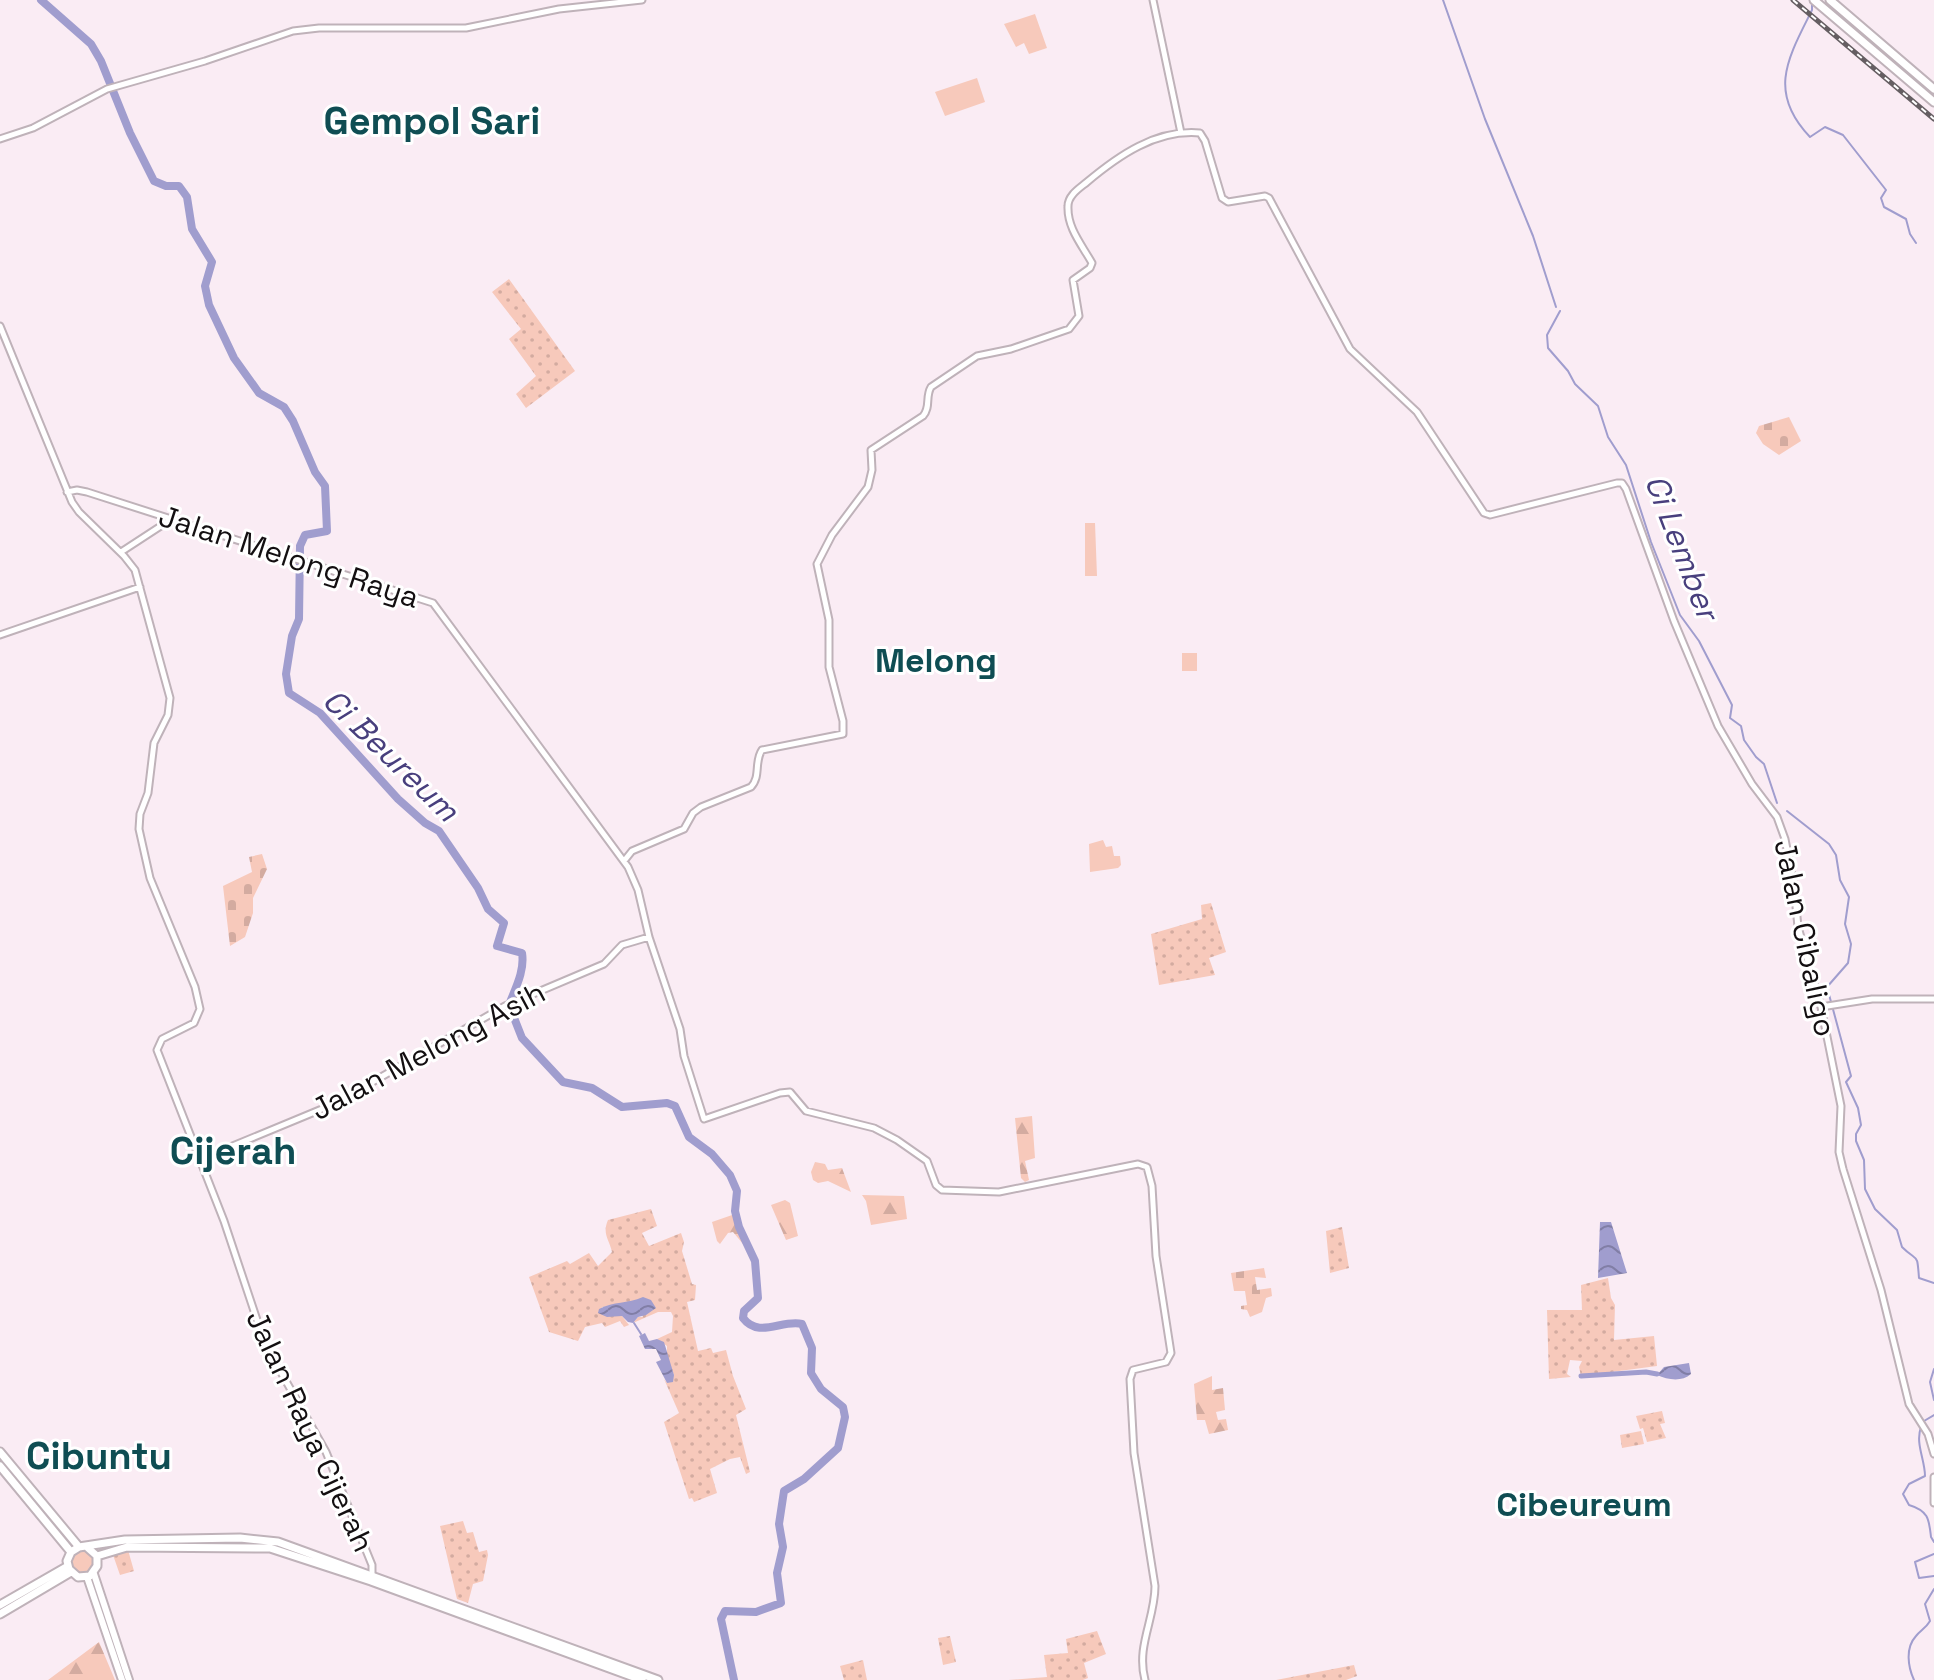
<svg xmlns="http://www.w3.org/2000/svg" width="1934" height="1680" font-family="'Space Grotesk',sans-serif">
	<style>
		.grass { fill: url(#grass-dots) }
		.forest { fill: url(#forest-firs) }
		.cemetery { fill: url(#cemetery-stones) }
		.green { fill: #f7c9bb }
		.water { fill: url(#water-waves) }
		.lines { fill: none; stroke-linecap: round; stroke-linejoin: round }
		.stream { stroke: #a09dce; stroke-width: 2 }
		.canal { stroke: #a09dce; stroke-width: 5 }
		.river { stroke: #a09dce; stroke-width: 8 }
		.secondary-casing { stroke: #bfb2b9; stroke-width: 9 }
		.primary-casing { stroke: #bfb2b9; stroke-width: 10 }
		.highway-casing { stroke: #bfb2b9; stroke-width: 11 }
		.secondary { stroke: #fff; stroke-width: 5 }
		.primary { stroke: #fff; stroke-width: 6 }
		.highway { stroke: #fff; stroke-width: 7 }
		.rail-casing { stroke: #655e62; stroke-width: 5 }
		.rail { stroke: #fff; stroke-width: 2; stroke-dasharray: 6; stroke-linecap: butt }
		.labels { text-anchor: middle; stroke-width: 6; stroke-linejoin: round; paint-order: stroke }
		.street-label { font-size: 30px; fill: #130f11; stroke: #fff }
		.water-label { font-size: 32px; font-style: italic; fill: #483f7d; stroke: #fff }
		.quarter-label { font-size: 34px; font-weight: bold; fill: #0f4d53; stroke: #fff }
		.district-label { font-size: 38px; font-weight: bold; fill: #0f4d53; stroke: #fff }
	</style>
	<defs>
		<pattern id="grass-dots" width="8" height="8" patternUnits="userSpaceOnUse" patternTransform="scale(2)"><rect width="8" height="8" fill="#f7c9bb"/><path d="M2 2h.1M6 6h.1" fill="none" stroke="#d3aba0" stroke-width="1.8" stroke-linecap="round"/></pattern>
		<pattern id="forest-firs" width="22" height="20" patternUnits="userSpaceOnUse" patternTransform="scale(2)"><rect width="22" height="20" fill="#f7c9bb"/><path d="M5 1l3.5 6h-7zM16 11l3.5 6h-7z" fill="#d3aba0"/></pattern>
		<pattern id="cemetery-stones" width="16" height="16" patternUnits="userSpaceOnUse" patternTransform="scale(2)"><rect width="16" height="16" fill="#f7c9bb"/><path d="M2 7V4a2 2 0 0 1 4 0v3zM10 15v-3a2 2 0 0 1 4 0v3z" fill="#d3aba0"/></pattern>
		<pattern id="water-waves" width="16" height="10" patternUnits="userSpaceOnUse" patternTransform="scale(2)"><rect width="16" height="10" fill="#a09dce"/><path d="M0 5q4-4 8 0t8 0" fill="none" stroke="#817ea6"/></pattern>
	</defs>
	<rect width="100%" height="100%" fill="#faecf4"/>
	<!-- grass -->
	<path class="grass" d="M509 279 575 371 526 408 516 394 536 376 509 339 521 329 492 292Z
		M1211 903 1226 952 1209 958 1215 975 1159 985 1151 934 1202 919 1201 905Z
		M651 1209 657 1226 642 1233 649 1246 681 1233 684 1242 682 1251 692 1284 696 1285 695 1300 687 1302 698 1351 711 1348 713 1353 726 1350 733 1376 746 1409 736 1415 750 1472 746 1474 740 1457 730 1459 710 1469 717 1493 694 1502 692 1498 689 1499 664 1422 679 1413 664 1379 667 1383 674 1375 667 1358V1346L657 1339 672 1332 673 1316 671 1312H658L633 1323 638 1317H643L635 1301 602 1307 601 1314 622 1316 629 1325 624 1327 620 1321 605 1327 602 1323 585 1327 578 1341 549 1332 529 1277 567 1261 570 1264 589 1253 598 1266 612 1252C609 1239 602 1234 608 1220Z
		M1342 1227 1349 1268 1330 1273 1326 1231Z
		M1608 1278 1611 1298 1615 1305 1614 1340 1654 1336 1657 1366 1581 1376 1579 1367 1582 1361 1570 1360 1567 1374 1571 1377 1549 1379 1547 1310H1582L1581 1285Z
		M1662 1411 1665 1423 1660 1424 1666 1438 1647 1442 1643 1428 1640 1429 1636 1416Z
		M1641 1431 1644 1444 1622 1448 1620 1435Z
		M463 1521 467 1533 473 1532 479 1552 487 1550 488 1555 483 1581 473 1584 468 1603 457 1599 440 1526Z
		M128 1550 134 1571 120 1575 113 1555Z
		M1097 1631 1106 1654 1084 1663 1088 1678 1083 1680H1008L1047 1677 1044 1655 1068 1653 1066 1639Z
		M950 1636 956 1662 943 1665 938 1638Z
		M863 1660 867 1680H844L840 1666Z
		M1354 1665 1357 1676 1346 1680H1276Z"/>
	<!-- forest -->
	<path class="forest" d="M1032 1116 1035 1158 1025 1161 1029 1180 1025 1182 1021 1178 1015 1118Z
		M815 1162 825 1164 828 1170 842 1168 851 1192 828 1181 818 1183 813 1180 811 1172Z
		M862 1195 904 1196 907 1219 871 1225 866 1201Z
		M785 1200 790 1203 798 1236 786 1240 771 1205Z
		M735 1214 747 1242 748 1250 733 1232 728 1233 720 1244 717 1241 712 1222Z
		M1212 1376V1390L1223 1388 1225 1410 1216 1412 1218 1420 1226 1419 1228 1430 1209 1434 1205 1420H1197L1194 1384Z
		M99 1642 115 1680H48Z"/>
	<!-- cemetery -->
	<path class="cemetery" d="M1789 417 1801 441 1779 455 1763 444 1756 433 1759 426Z
		M262 854 267 869 253 898V913L245 937 230 946 223 886 252 872 249 857Z
		M1264 1268 1266 1278 1255 1277 1257 1290 1271 1288 1272 1296 1266 1298 1262 1312 1250 1317 1247 1310 1241 1309V1306L1247 1305 1245 1291H1234L1231 1273Z"/>
	<!-- green -->
	<path class="green" d="M1035 14 1047 48 1029 54 1024 43 1016 47 1004 24Z
		M977 78 985 102 945 116 935 92Z
		M1085 523H1095L1097 576H1085Z
		M1182 653H1197V671H1182Z
		M1103 840 1106 847 1112 846 1114 856H1120L1121 865 1118 868 1090 872 1089 844Z
		M80 1548 90 1551 96 1563 88 1574 75 1573 69 1561Z"/>
	<!-- water -->
	<path class="water" d="M1600 1222H1611L1627 1273 1598 1278Z
		M643 1297 651 1300 656 1308 646 1315 638 1317 633 1323 628 1322 622 1316 607 1317 598 1313 599 1309C614 1301 627 1304 643 1297Z
		M645 1333 649 1341 657 1339 664 1342 674 1375 673 1382 667 1383 656 1362 661 1360 656 1349H645L639 1336Z
		M1689 1363 1691 1374C1682 1382 1668 1380 1657 1375L1664 1367Z"/>
	<g class="lines">
		<!-- stream -->
		<path class="stream" d="M1443 0 1485 119 1533 236 1556 307
			M1812 3V10C1788 58 1767 92 1810 137L1825 127 1843 135 1886 190 1881 198 1884 207 1906 219 1910 234 1916 243
			M1560 311 1547 335 1548 348 1568 371 1575 384 1598 406 1608 437 1626 465 1651 542 1680 615 1699 641 1732 705 1730 718 1741 726 1744 740 1756 757 1764 764 1777 803
			M1787 811 1829 844 1836 855 1840 880 1849 897 1845 924 1851 944 1848 963 1827 987 1851 1076 1846 1082 1858 1108 1861 1125 1856 1134V1141L1864 1160 1865 1189 1875 1209 1897 1230 1902 1247C1918 1263 1917 1251 1919 1278L1934 1283
			M634 1323 641 1334
			M1934 1369 1930 1382 1934 1400
			M1924 1421 1934 1415
			M1921 1427C1915 1443 1925 1460 1925 1476L1909 1484 1903 1494 1909 1505C1929 1511 1929 1520 1931 1537L1934 1542
			M1934 1554 1915 1562 1919 1578 1934 1576
			M1914 1680C1908 1667 1905 1648 1916 1636 1921 1630 1926 1628 1930 1621L1925 1604 1934 1589"/>
		<!-- canal -->
		<path class="canal" d="M1581 1376 1646 1372 1657 1374"/>
		<!-- river -->
		<path class="river" d="M41 0 91 44 101 61 130 133 154 181 166 186H179L187 197 192 229 212 262 205 286 209 305 234 358 259 393 284 407 293 421 315 472 325 486 327 531 305 535 300 546 299 619 292 636 286 674 289 693 320 713 398 799 425 823 439 831 478 888 488 909 504 923 497 946 522 953C525 971 515 989 509 1005L522 1038 563 1082 592 1088 622 1107 667 1103 675 1106 689 1137 712 1154 730 1175 737 1191 735 1211 739 1227 755 1261 758 1298 744 1311 743 1318C759 1339 782 1319 802 1324L812 1348 811 1373 821 1389 843 1407 845 1417 838 1448 804 1479 784 1491 779 1524 783 1547 777 1573 781 1603 756 1612 725 1611 721 1619 734 1680"/>
		<!-- secondary casing -->
		<g class="secondary-casing">
			<path id="secondary" d="M1153 0 1181 133
				M0 139 33 128 107 89 205 61 293 31 319 28H466L559 9 642 0
				M0 326 72 502 79 512 124 556 135 570 170 698 168 715 154 743 148 793 140 814 139 829 150 878 195 987 200 1009 194 1023 162 1039 157 1050 224 1221 265 1344 326 1452 372 1565V1577
				M67 492 77 490 87 492 433 603 628 867 638 890 649 937 680 1029 684 1056 704 1119 780 1093 790 1092 806 1111 874 1128 897 1140 927 1161 936 1185 942 1190 999 1192 1138 1164 1147 1167 1152 1186 1156 1256 1171 1353 1166 1362 1133 1370 1130 1379 1134 1453 1155 1586C1155 1619 1136 1646 1145 1680
				M121 552 170 520
				M0 635 140 587
				M624 861 632 851 684 829 693 813 701 807 751 787C761 777 754 761 762 750L843 734V721L829 667V620L817 564 832 535 868 487 872 470 871 450 923 416C931 407 925 397 931 387L977 356 1011 349 1069 329 1079 316 1073 280 1090 268 1092 263C1082 245 1067 228 1068 206 1068 195 1080 188 1087 182 1118 156 1156 129 1200 133L1205 141 1222 198 1228 202 1265 196 1269 198 1350 349 1417 412 1484 513 1490 515 1617 483H1622L1626 489 1674 621 1718 726 1752 784 1777 817 1785 839 1794 886 1798 927 1821 1007 1841 1106 1839 1152 1843 1169 1881 1290 1909 1404 1928 1434 1934 1454
				M1821 1007 1872 999H1934
				M201 1159 334 1104 505 1006 604 964 622 945 649 937
				M1934 1477V1503"/>
		</g>
		<!-- primary casing -->
		<g class="primary-casing">
			<path id="primary" d="M94 1574 129 1680
				M87 1577 122 1680"/>
		</g>
		<!-- highway casing -->
		<g class="highway-casing">
			<path id="highway" d="M1814 0 1934 102
				M1830 0 1934 89
				M0 1452 79 1547
				M0 1466 71 1552
				M88 1548 97 1556V1566L90 1576 78 1577 69 1569 67 1561 71 1552 79 1547 125 1540 240 1538 278 1542 658 1680
				M97 1556 127 1547 270 1548 371 1581 642 1680
				M0 1605 68 1566
				M0 1614 71 1572"/>
		</g>
		<!-- secondary -->
		<use href="#secondary" class="secondary"/>
		<!-- primary -->
		<use href="#primary" class="primary"/>
		<!-- highway -->
		<use href="#highway" class="highway"/>
		<!-- rail casing -->
		<g class="rail-casing">
			<path id="rail" d="M1793 0 1934 119"/>
		</g>
		<!-- rail -->
		<use href="#rail" class="rail"/>
	</g>
	<g class="labels">
		<!-- street labels -->
		<g class="street-label">
			<text transform="translate(289 557) rotate(18)" y="10">Jalan Melong Raya</text>
			<text transform="translate(1805 938) rotate(78)" y="10">Jalan Cibaligo</text>
			<text transform="translate(428 1051) rotate(-28)" y="10">Jalan Melong Asih</text>
			<text transform="translate(310 1431) rotate(65)" y="10">Jalan Raya Cijerah</text>
		</g>
		<!-- water labels -->
		<g class="water-label">
			<text transform="translate(1682 547) rotate(69)" y="11">Ci Lember</text>
			<text transform="translate(391 755) rotate(44)" y="11">Ci Beureum</text>
		</g>
		<!-- quarter labels -->
		<g class="quarter-label">
			<text x="936" y="672">Melong</text>
			<text x="1584" y="1516">Cibeureum</text>
		</g>
		<!-- district labels -->
		<g class="district-label">
			<text x="432" y="134">Gempol Sari</text>
			<text x="233" y="1164">Cijerah</text>
			<text x="99" y="1469">Cibuntu</text>
		</g>
	</g>
</svg>
